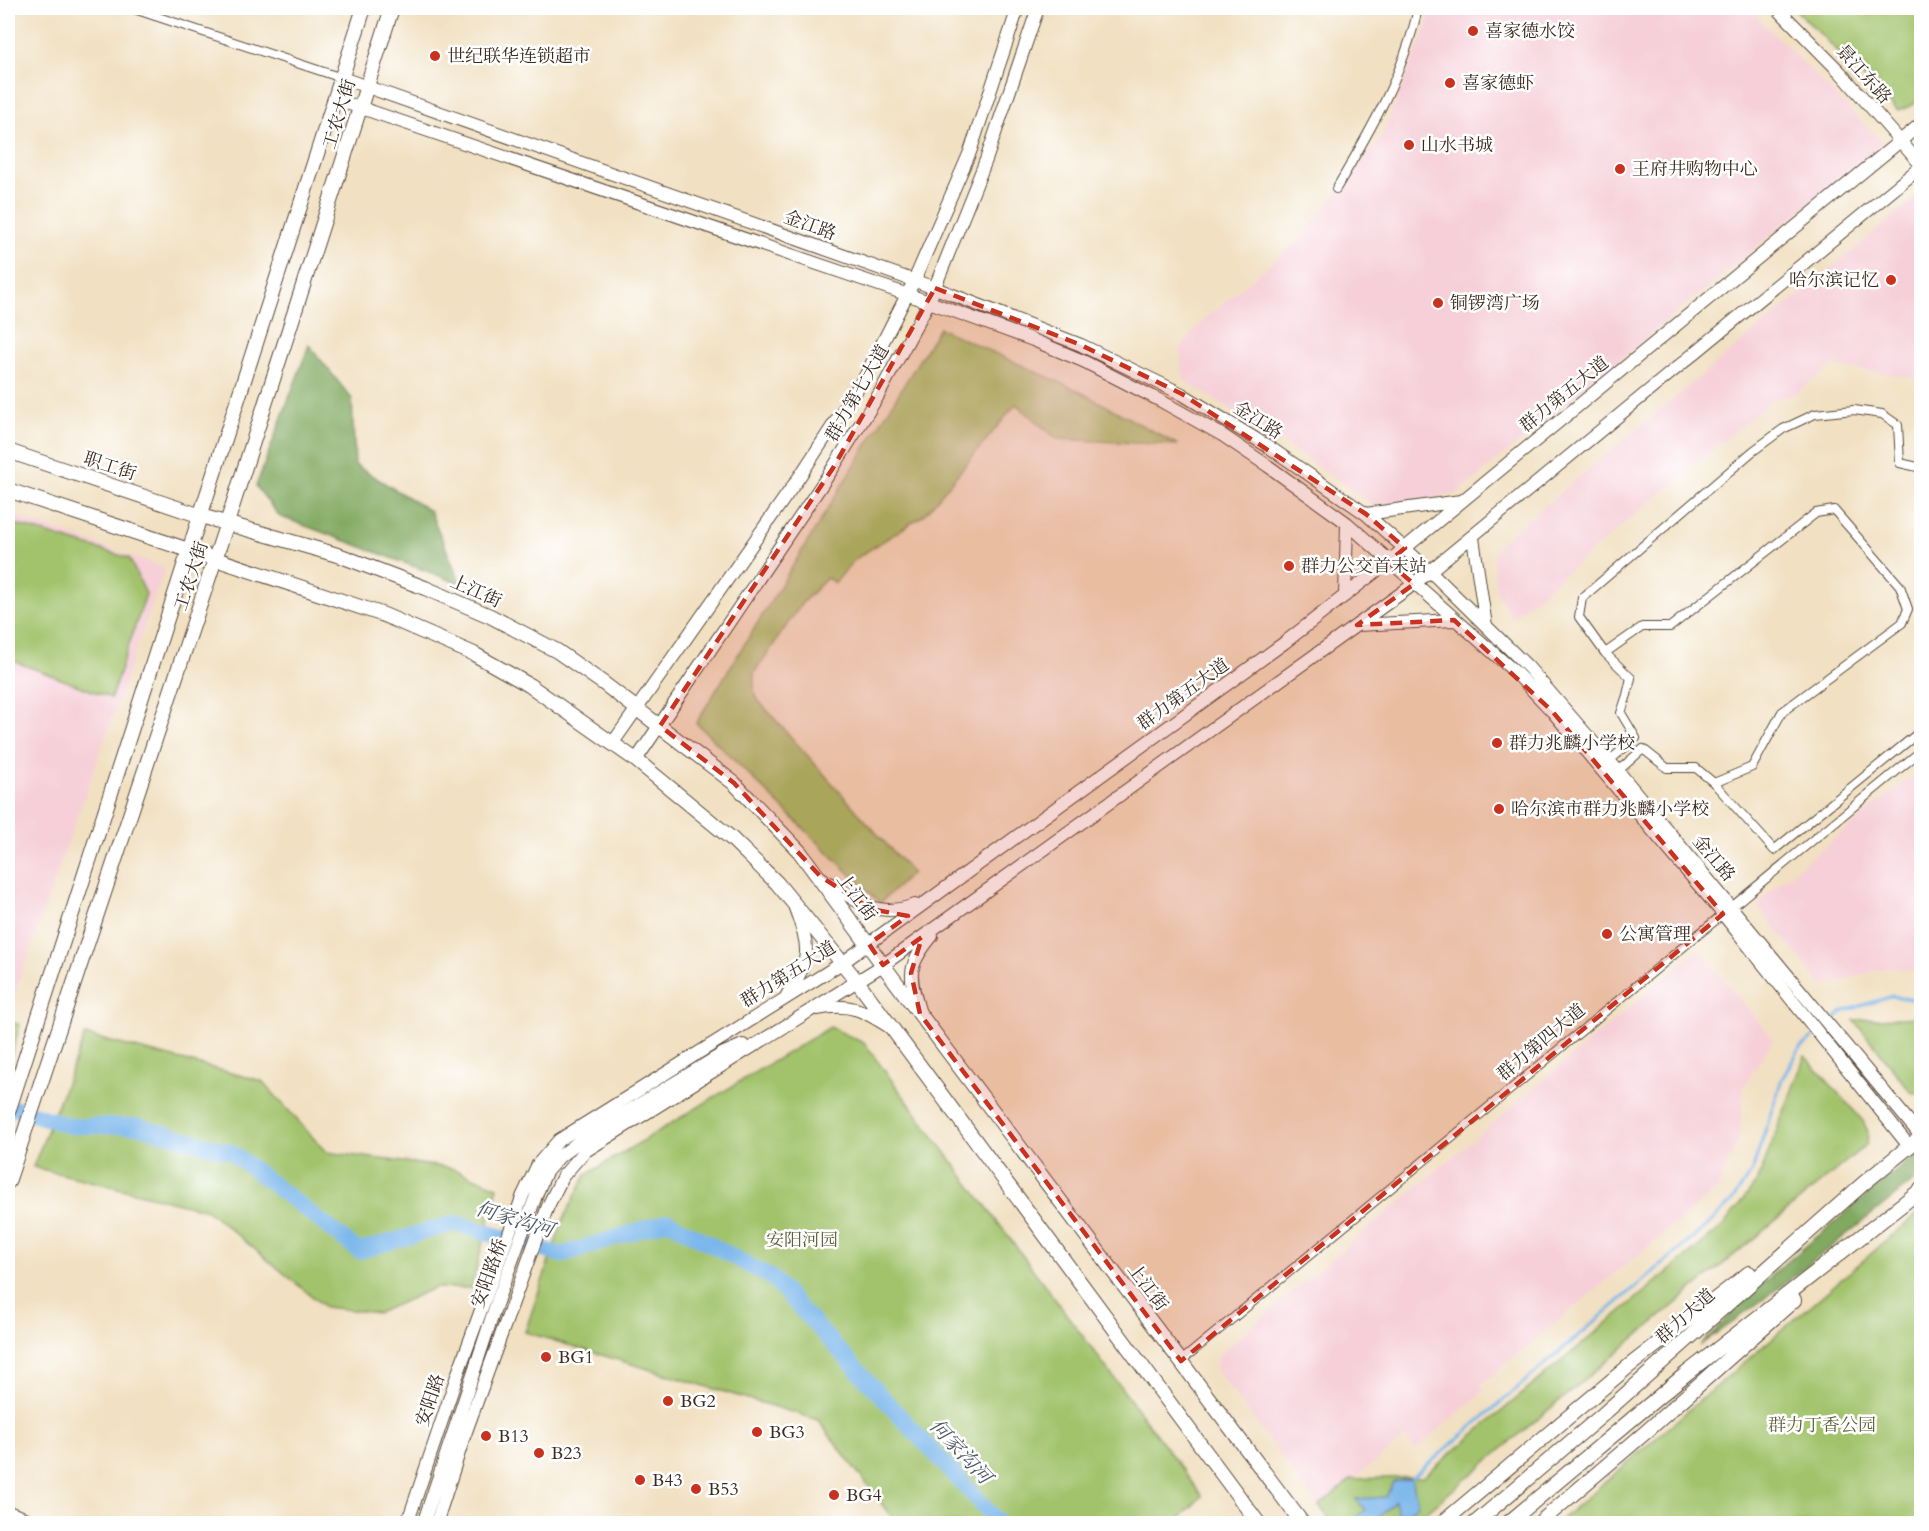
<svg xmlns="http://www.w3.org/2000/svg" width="1929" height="1531" font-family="Cardo,'Noto Serif SC',serif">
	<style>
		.built { fill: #f6cfd8 }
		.green { fill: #a2c36c; stroke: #6e7645; stroke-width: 1.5 }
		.forest { fill: #81a960; stroke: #5e6a3f; stroke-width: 1.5 }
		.water { fill: #79b6eb; stroke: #5a7084; stroke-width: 1.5 }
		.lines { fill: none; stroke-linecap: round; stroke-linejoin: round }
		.stream { stroke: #79b6eb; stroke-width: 3 }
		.river { stroke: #79b6eb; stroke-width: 16 }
		.street-casing { stroke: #564536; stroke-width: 10 }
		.secondary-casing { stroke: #564536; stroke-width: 14 }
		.primary-casing { stroke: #564536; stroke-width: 16 }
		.street { stroke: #fff; stroke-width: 8 }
		.secondary { stroke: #fff; stroke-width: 12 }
		.primary { stroke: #fff; stroke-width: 14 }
		.marked { fill: #c8321e; fill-opacity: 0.2; stroke: #c8321e; stroke-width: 4.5; stroke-dasharray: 12 8; stroke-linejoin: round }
		.poi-dot { fill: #c8321e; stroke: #fff; stroke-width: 2 }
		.labels { text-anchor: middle; stroke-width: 5; stroke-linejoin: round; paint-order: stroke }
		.poi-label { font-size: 18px; fill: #3b2a1e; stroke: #fff; text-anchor: start }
		.street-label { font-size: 18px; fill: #3b2a1e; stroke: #fff }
		.park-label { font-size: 18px; fill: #5f6039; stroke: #fff }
		.water-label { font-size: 20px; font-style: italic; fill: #515b66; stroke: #fff }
	</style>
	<rect width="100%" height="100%" fill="#fff"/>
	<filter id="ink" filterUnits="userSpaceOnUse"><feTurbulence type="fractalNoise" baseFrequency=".0167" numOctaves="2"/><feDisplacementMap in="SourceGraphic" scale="12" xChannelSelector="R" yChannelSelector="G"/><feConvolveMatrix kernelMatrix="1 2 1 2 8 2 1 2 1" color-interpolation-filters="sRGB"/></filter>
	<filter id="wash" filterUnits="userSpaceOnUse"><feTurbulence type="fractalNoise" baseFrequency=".008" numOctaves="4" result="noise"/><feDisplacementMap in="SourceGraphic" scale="24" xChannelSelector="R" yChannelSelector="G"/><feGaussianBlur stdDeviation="1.35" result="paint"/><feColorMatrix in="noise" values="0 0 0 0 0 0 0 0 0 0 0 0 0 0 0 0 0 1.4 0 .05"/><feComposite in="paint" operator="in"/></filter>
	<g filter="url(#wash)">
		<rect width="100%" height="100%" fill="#f1e0c1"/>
		<!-- built -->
		<path class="built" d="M1428 8H1748L1883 143 1455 495 1372 505 1287 445 1183 380 1180 349 1205 318 1298 241 1381 138 1427 26Z
			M1917 197 1922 198 1921 445 1917 378 1832 366 1794 395 1773 399 1512 618 1496 591 1493 556 1502 541Z
			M8 514 165 568 8 1012Z
			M1921 769V973L1889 967 1823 986 1758 907 1767 893Z
			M1699 949 1773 1039 1744 1087 1739 1137 1718 1189 1480 1385 1484 1391 1415 1450 1405 1438 1319 1506 1215 1369 1219 1354Z"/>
		<!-- green -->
		<path class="green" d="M1794 8H1921V98L1914 104 1898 111Z
			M939 328 1079 391 1178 445 1057 439 1016 404 924 515 855 559 835 583 827 578 802 603 754 673V690L758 700 912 873 880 903 696 723Z
			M8 522 129 558 146 594 111 698 8 659Z
			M1921 1017 1922 1094H1921L1911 1092 1854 1020Z
			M8 1021 20 1025 8 1066Z
			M830 1027 864 1043 1202 1496 1175 1523H896L818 1420 525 1332 563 1220 586 1175Z
			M85 1035 262 1081 326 1152 451 1168 498 1187 471 1288H434L378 1313 325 1307 207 1210 33 1167Z
			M1805 1056 1863 1121 1868 1132 1867 1144 1413 1523H1333L1319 1506 1352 1479 1423 1477 1723 1226 1757 1182Z
			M1921 1211V1523H1557Z"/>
		<!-- forest -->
		<path class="forest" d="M309 345 352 399 355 465 430 511 461 584 279 516 256 486Z
			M1921 1150V1175L1783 1285 1699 1346 1776 1271Z"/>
		<!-- water -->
		<path class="water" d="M1412 1478 1418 1505 1399 1520 1395 1501 1374 1523H1364L1354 1519 1365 1510 1356 1499 1386 1497 1393 1482Z"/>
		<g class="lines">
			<!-- stream -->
			<path class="stream" d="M1831 1022 1842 1012 1892 996 1922 1001
				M1412 1478 1708 1225 1732 1201 1752 1171 1782 1079 1800 1048 1814 1036"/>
			<!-- river -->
			<path class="river" d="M8 1106 71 1126H138L231 1152 359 1251 455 1223 561 1255 668 1221 772 1278 1000 1524"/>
		</g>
	</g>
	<g filter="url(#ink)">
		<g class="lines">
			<!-- street casing -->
			<g class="street-casing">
				<path id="street" d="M131 8 342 78
					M1336 189C1370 131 1404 74 1418 8
					M1605 653 1642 627H1670L1816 513 1834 510 1900 586 1908 609 1902 623 1782 712 1752 767 1714 783
					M1609 761 1636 738 1621 713 1627 695 1631 678 1605 653 1579 617 1582 598 1753 451 1783 429 1815 414 1854 410 1882 414 1898 425 1900 463 1922 468
					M1618 771 1643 749 1667 768H1696L1714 783 1774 850 1922 730
					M1181 1361 1922 750
					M8 1510 46 1524"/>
			</g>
			<!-- secondary casing -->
			<g class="secondary-casing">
				<path id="secondary" d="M342 78 935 288 1081 345 1182 394 1269 447 1366 514 1431 572 1528 667 1618 771 1921 1136
					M335 99 929 302 1033 340 1083 361 1161 401 1222 435 1268 466 1347 523 1516 673 1552 711 1723 914 1909 1146
					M1366 514 1461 501
					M1473 538 1486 626
					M1345 596 1347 523
					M1358 625 1454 620
					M612 744 800 476 866 375 914 281 970 152 1018 8
					M636 760 833 468 878 396 929 302 986 160 1038 8
					M820 877C855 899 873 920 915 905
					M787 995C812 957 810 949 795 908
					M818 1009C850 1002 865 1011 891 1028
					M919 1010C908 974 908 965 932 936
					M407 1524 458 1373 523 1195 538 1164 559 1140 842 963 1284 643 1388 562 1922 123
					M423 1524 498 1299 537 1193 546 1172 559 1157 582 1139 724 1053 743 1045
					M436 1524 464 1437 548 1206 563 1176 584 1152 883 965 1414 584 1922 166 1841 73 1777 8"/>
			</g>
			<!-- primary casing -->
			<g class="primary-casing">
				<path id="primary" d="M8 451 201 516 341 556 425 588 490 616 557 651 603 683 734 783 800 852 883 965 1303 1524
					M8 490 384 615 474 654 529 685 636 760 732 839 777 883 857 981 1259 1524
					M8 1112 364 8
					M8 1182 227 523 392 8
					M1441 1524 1629 1366 1749 1273
					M1474 1524 1600 1417 1864 1183 1922 1136
					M1507 1524 1687 1373 1922 1189
					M1538 1524 1647 1431 1794 1300"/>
			</g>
			<!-- street -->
			<use href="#street" class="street"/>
			<!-- secondary -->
			<use href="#secondary" class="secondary"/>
			<!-- primary -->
			<use href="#primary" class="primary"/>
		</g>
	</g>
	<!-- marked area -->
	<path class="marked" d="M935 288 1081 345 1182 394 1366 514 1405 548 1388 562 1414 584 1357 625 1454 620 1552 711 1723 914 1181 1361 920 1014 911 973 922 937 883 965 869 944 908 916 871 909 820 876 734 783 660 726 833 468Z"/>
	<!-- markers -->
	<g class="poi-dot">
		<circle cx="1473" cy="31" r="6"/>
		<circle cx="435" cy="56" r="6"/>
		<circle cx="1450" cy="83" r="6"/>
		<circle cx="1409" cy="145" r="6"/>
		<circle cx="1620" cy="169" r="6"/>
		<circle cx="1891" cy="280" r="6"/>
		<circle cx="1438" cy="303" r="6"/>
		<circle cx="1289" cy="566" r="6"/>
		<circle cx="1497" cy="743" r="6"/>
		<circle cx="1499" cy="809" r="6"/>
		<circle cx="1607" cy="934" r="6"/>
		<circle cx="546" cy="1357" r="6"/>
		<circle cx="668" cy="1401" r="6"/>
		<circle cx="757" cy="1432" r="6"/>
		<circle cx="486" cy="1436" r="6"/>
		<circle cx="539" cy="1453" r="6"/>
		<circle cx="640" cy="1480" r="6"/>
		<circle cx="696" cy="1489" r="6"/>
		<circle cx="834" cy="1495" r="6"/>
	</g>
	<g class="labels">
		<!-- poi labels -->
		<g class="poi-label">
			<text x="1485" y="37">喜家德水饺</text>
			<text x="447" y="62">世纪联华连锁超市</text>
			<text x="1462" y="89">喜家德虾</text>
			<text x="1421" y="151">山水书城</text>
			<text x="1632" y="175">王府井购物中心</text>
			<text x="1879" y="286" text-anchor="end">哈尔滨记忆</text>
			<text x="1450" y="309">铜锣湾广场</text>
			<text x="1301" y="572">群力公交首末站</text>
			<text x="1509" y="749">群力兆麟小学校</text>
			<text x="1511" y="815">哈尔滨市群力兆麟小学校</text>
			<text x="1619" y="940">公寓管理</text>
			<text x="558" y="1363">BG1</text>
			<text x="680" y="1407">BG2</text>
			<text x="769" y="1438">BG3</text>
			<text x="498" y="1442">B13</text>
			<text x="551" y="1459">B23</text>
			<text x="652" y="1486">B43</text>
			<text x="708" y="1495">B53</text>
			<text x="846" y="1501">BG4</text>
		</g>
		<!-- street labels -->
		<g class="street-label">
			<text transform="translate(1864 74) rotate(48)" y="6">景江东路</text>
			<text transform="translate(339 114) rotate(-73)" y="6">工农大街</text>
			<text transform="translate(810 225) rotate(20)" y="6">金江路</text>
			<text transform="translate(857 393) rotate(-60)" y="6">群力第七大道</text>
			<text transform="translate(1564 394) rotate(-39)" y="6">群力第五大道</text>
			<text transform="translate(1258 420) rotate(32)" y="6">金江路</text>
			<text transform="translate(110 466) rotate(18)" y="6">职工街</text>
			<text transform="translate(191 576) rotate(-72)" y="6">工农大街</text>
			<text transform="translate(476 591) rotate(24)" y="6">上江街</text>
			<text transform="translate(1183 694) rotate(-36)" y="6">群力第五大道</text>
			<text transform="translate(1714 858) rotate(50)" y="6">金江路</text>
			<text transform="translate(857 897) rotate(54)" y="6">上江街</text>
			<text transform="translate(788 974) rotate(-32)" y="6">群力第五大道</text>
			<text transform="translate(1541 1042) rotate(-40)" y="6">群力第四大道</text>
			<text transform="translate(489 1273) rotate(-70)" y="6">安阳路桥</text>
			<text transform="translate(1148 1287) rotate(53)" y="6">上江街</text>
			<text transform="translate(1685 1316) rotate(-42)" y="6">群力大道</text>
			<text transform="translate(430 1400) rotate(-71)" y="6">安阳路</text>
		</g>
		<!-- park labels -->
		<g class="park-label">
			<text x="802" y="1246">安阳河园</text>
			<text x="1822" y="1431">群力丁香公园</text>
		</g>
		<!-- water labels -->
		<g class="water-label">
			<text transform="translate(515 1219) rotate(17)" y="7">何家沟河</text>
			<text transform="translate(961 1451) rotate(47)" y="7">何家沟河</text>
		</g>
	</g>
	<!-- margin -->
	<rect width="1929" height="1531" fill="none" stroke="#fff" stroke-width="30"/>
</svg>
